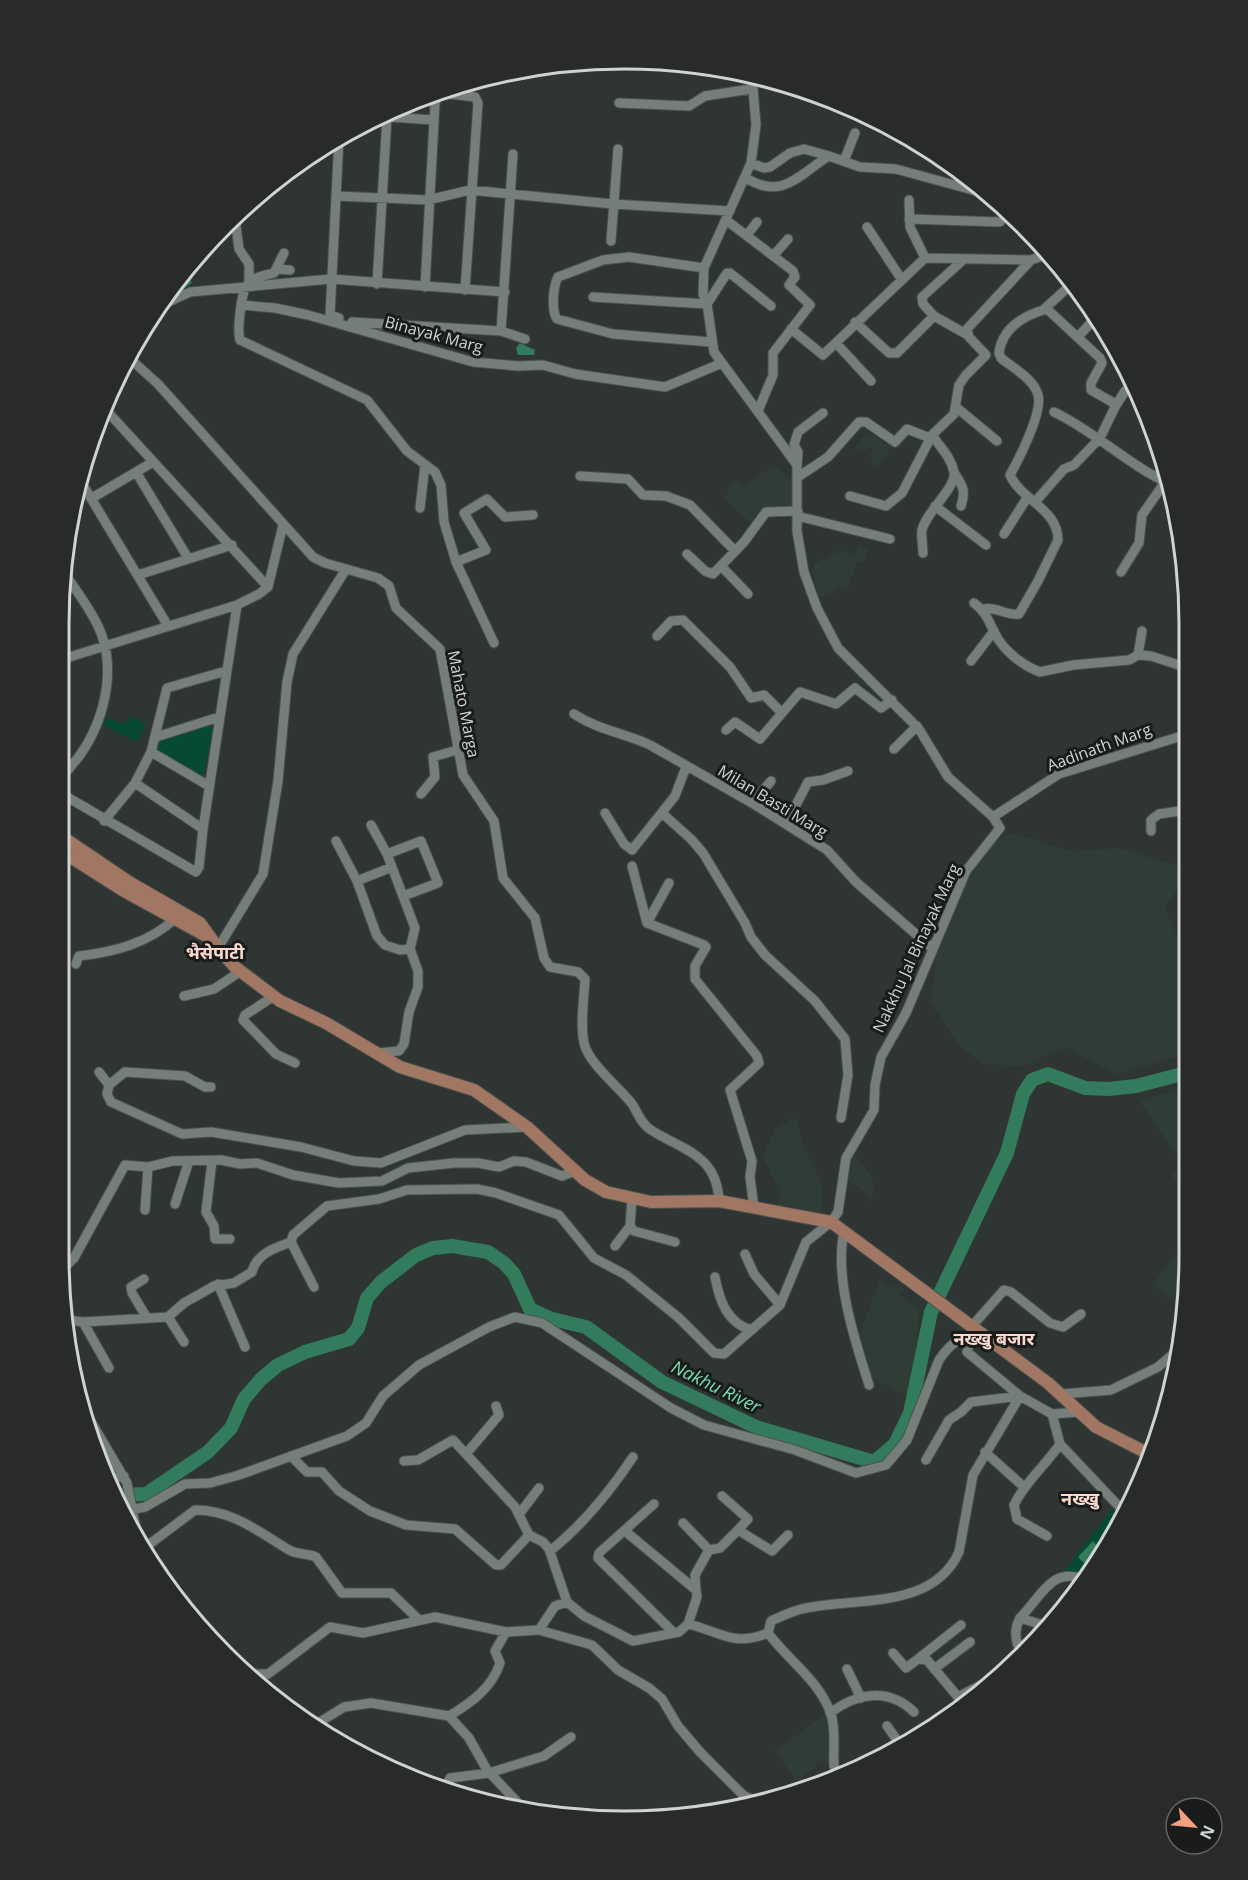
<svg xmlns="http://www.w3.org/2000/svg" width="1248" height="1880" font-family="'Open Sans','Noto Sans Devanagari',sans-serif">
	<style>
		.built { fill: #2f3d36 }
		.green { fill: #064a33 }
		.forest { fill: #277254 }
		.water { fill: #327c5d }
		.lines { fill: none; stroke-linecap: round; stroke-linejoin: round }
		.river { stroke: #327c5d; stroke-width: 14 }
		.minor-casing { stroke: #4a504d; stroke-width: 11 }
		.major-casing { stroke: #4a504d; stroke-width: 14 }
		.minor { stroke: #757e79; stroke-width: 9 }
		.major { stroke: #a17663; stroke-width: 12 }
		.labels { text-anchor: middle; stroke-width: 6; stroke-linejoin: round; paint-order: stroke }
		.street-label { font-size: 16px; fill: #cfd3d1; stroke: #191c1a }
		.neighbourhood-label { font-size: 18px; font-weight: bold; fill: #fad9ce; stroke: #191c1a }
		.water-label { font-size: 18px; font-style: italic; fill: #77e0b2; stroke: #191c1a }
		.rim { fill: none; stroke: #cfd3d1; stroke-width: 3 }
	</style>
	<rect width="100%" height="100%" fill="#2e3532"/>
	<!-- built -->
	<path class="built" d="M869 433 892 447 878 467 871 463 872 447 862 452 855 448 862 437Z
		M774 466 795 482 792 506 765 510 755 527 724 498 734 480 743 485Z
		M859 545 869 550 864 561 856 563 849 587 836 589 831 594 820 598 814 581V564L841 550 854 556Z
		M1012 833 1071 851 1120 848 1187 869V874L1165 908 1186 957V1055L1115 1074 1065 1047 1023 1066 982 1064 959 1045 931 1002 937 948 965 885 994 842Z
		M1186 1088 1185 1187V1188L1169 1174 1185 1167 1140 1101Z
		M796 1117 802 1143 820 1179 823 1199 819 1215 777 1209 780 1191 763 1158 774 1129Z
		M855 1155 869 1172 874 1185 871 1202 863 1190 846 1179 849 1164Z
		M59 1199 70 1211 59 1231Z
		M1185 1242V1312L1153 1284Z
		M880 1280 889 1287 891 1283 905 1289 899 1295 920 1308 911 1397 872 1378 858 1337Z
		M828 1713 829 1762 819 1763 797 1782 775 1750Z"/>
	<!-- green -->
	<path class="green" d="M131 716 146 724 137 742 103 725 107 717 121 724 122 721 127 723Z
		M212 723 214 725 203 778 157 752 156 747 164 738Z
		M1115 1506 1124 1516 1082 1579 1065 1570Z"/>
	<!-- forest -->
	<path class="forest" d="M186 270 192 283 165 301Z"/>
	<!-- water -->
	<path class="water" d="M520 343 535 350 534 355H518L516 348Z
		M1093 1541 1100 1549 1084 1563 1078 1557Z"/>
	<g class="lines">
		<!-- river -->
		<path class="river" d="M117 1495 146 1494 208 1452 231 1428 244 1399 261 1379 278 1365 305 1352 349 1339 358 1328 367 1298 381 1282 416 1255 433 1248 452 1246 488 1252 504 1263 514 1274 530 1309 552 1319 586 1327 662 1382 756 1427 874 1462 895 1444 910 1413 931 1312 1007 1153 1023 1094 1032 1080 1048 1074 1085 1088 1108 1089 1136 1086 1186 1073"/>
		<!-- minor casing -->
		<g class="minor-casing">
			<path id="minor" d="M619 103 689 106 705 96 751 89
				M377 116 433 120
				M844 161 855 133
				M751 163 764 168 770 167 790 153 804 149 829 156
				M746 178C783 201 799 174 829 156L860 167 896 169 991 195
				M336 196 428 200 470 190 613 204 730 211
				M909 200 910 227 925 258
				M235 218 239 249 249 264V283
				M909 219 1000 222
				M726 220 793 271 795 277 789 285 810 305 773 353V375L758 411
				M867 227 902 280
				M747 235 757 222
				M611 241 618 149
				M284 253 274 273C266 275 253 277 248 284 241 291 237 330 240 340L367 400 407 451 435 472 441 485 444 522 456 562 494 643
				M774 255 788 239
				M1031 260 1048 254
				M704 268 629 257 603 260 558 277C553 287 551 310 557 319L613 334 711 342
				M277 269 290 270
				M377 284 387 117
				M425 287 435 103 438 95 442 93 475 97 478 103 465 290
				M593 297 707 304 727 273H730L771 306
				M164 304 190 292 331 279 505 292
				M241 305 275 308 308 315 473 362 518 366 543 365 575 374 665 387 722 363
				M1043 310 1074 282
				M934 316 966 334
				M339 318 330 315 339 138
				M352 322 501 331 525 339
				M855 322 889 353H897L934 316 923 304 922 297 963 260
				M791 329 823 355 925 258 1031 260 967 329 969 337 986 355 966 375 959 385 954 414 932 435 902 493 886 506 850 496
				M501 331 513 154
				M1078 337 1096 317
				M836 343 871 381
				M128 357 158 384 313 557 325 563 378 578 389 586 396 608 440 649 463 775 494 821 503 878 535 918 544 958 550 967 578 972 585 979C584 999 580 1023 584 1043 588 1063 620 1088 632 1104 638 1113 641 1124 651 1130 682 1150 717 1154 719 1201
				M956 407 997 441
				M1115 407 1125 391
				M106 410 268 587
				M1054 412C1096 432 1129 466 1172 485
				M797 465 798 452 794 445 798 432 823 413
				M136 472 188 558
				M955 474C963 486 966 491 961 506
				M580 476 628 479 643 495 666 496 690 505 735 551
				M798 477 828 457 859 422H866L895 442 907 429 930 438
				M83 485 168 626
				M92 498 153 462
				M935 506 986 545
				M420 508 425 465
				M797 516 890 539
				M1004 534 1027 498
				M923 553C923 546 921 537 922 530 926 512 957 487 954 472 951 457 940 447 932 435
				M687 554 705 571 713 574 744 542 766 512 798 511
				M456 562 486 550 464 513 487 499 505 517 533 515
				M722 567 748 594
				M1121 572 1139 543 1142 515 1165 482
				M138 575 232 545
				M974 603C988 613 990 626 998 639 1008 654 1024 666 1040 672L1073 665 1129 660 1138 655 1142 631
				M983 609C996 606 1007 616 1019 614L1038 581 1058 540C1058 509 1022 501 1010 475 1019 459 1043 412 1038 395 1034 379 1013 368 1001 358L999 353C1002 329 1021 317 1043 310H1048L1100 358 1102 363 1091 383V390L1112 402 1115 407 1100 438 1074 465 1064 469 1035 502
				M657 636 671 621 683 620 730 667 751 698 764 695 782 713 800 692 836 704 855 688 881 708 892 700
				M1138 655 1151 656 1188 668
				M63 659 237 605 259 594 268 587 283 525
				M971 661 994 631
				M574 714C598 730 624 733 650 745L752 803 827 850 856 882 933 949
				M726 730 735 722 760 739 782 713
				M156 737 219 717
				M894 749 917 726
				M151 752 209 786
				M62 757 69 769
				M62 775C100 742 121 673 98 626 89 607 75 589 63 571
				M135 783 203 829
				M62 794 196 872 199 867 203 829 237 605
				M421 794 435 777 433 757 457 750
				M752 803 771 781
				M605 813 624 844 632 850 675 796 686 767
				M662 813 692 840 703 853 745 923 751 937 765 955 815 1001 845 1039 848 1075 841 1118
				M993 817 1059 774 1188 734
				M104 821 135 783 151 752 167 688 226 671
				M786 824 808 782 823 780 848 771
				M371 825 387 854 415 928 410 949 418 971V987L409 1012 404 1044 399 1051 378 1053
				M1151 831V820L1159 814 1187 810
				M336 841 357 881 377 936 385 945 400 950 410 949
				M387 854 421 841 438 883 403 896
				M632 866 647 923 704 945 706 947 695 966V979L757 1056 759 1063 730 1090 752 1161 750 1177 754 1208
				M357 881 392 867
				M647 923 669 883
				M218 948 263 874 278 781 287 682 293 654 346 569
				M76 964 79 956C115 952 148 943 175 919
				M184 996 214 989 241 971
				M274 996 245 1015 243 1020 276 1054 295 1063
				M99 1072 109 1085 107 1094 111 1102 182 1134 211 1132 301 1147 354 1161 381 1163 465 1130 527 1127
				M109 1085 125 1072 185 1076 205 1087H211
				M212 1161 206 1212 214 1226 215 1239H230
				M632 1198 630 1226 634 1231 675 1242
				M175 1204 189 1161
				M145 1210 148 1167
				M844 1232C834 1278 855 1341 869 1385
				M291 1242 314 1287
				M615 1246 630 1226
				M745 1254 754 1274 780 1305
				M61 1271 74 1258 125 1165 148 1167 173 1161 221 1160 240 1164 257 1163 293 1175 339 1183 382 1181 408 1168 454 1163H478L499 1167 514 1161 526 1162 562 1176 575 1171
				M715 1277C719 1299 727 1324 752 1330
				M144 1279 131 1287 132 1293 147 1318
				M218 1284 245 1347
				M168 1317 184 1342
				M69 1320 83 1322 168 1317 184 1303 214 1286 234 1283 252 1272C257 1253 275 1248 291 1242L293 1235 327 1206 379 1199 407 1190 477 1189 496 1193 559 1215 594 1258 626 1275 679 1318 714 1353 724 1354 780 1305 806 1242 831 1222 838 1212 846 1158 874 1110 875 1085 881 1057 906 1013 966 871 1000 828 993 817 948 777 919 729 838 648 817 608 804 572 797 531V465L714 352 707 304 703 294 704 268 751 163 756 125 752 76
				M83 1322 109 1368
				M972 1326 1004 1290 1011 1292 1050 1323 1063 1327 1081 1314
				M978 1336 970 1342 967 1352 1020 1396 1052 1414 1060 1444 1126 1514
				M80 1389 86 1413 127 1483 138 1539
				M1062 1394 1111 1390 1158 1367 1179 1349
				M1052 1414 1080 1412
				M985 1452 1024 1487
				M466 1454 499 1415 496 1406
				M291 1456 307 1472H322L339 1491 370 1511 406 1525 455 1529 496 1565H501L529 1535 543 1542 549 1549 567 1602 584 1616 633 1641 679 1632 688 1624C721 1632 733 1647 768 1633L771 1621C782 1616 794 1610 806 1608 857 1597 933 1610 959 1552L973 1475 1020 1396
				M926 1460 949 1420 961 1412 971 1402 1020 1396
				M404 1461 418 1460 453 1440 515 1507 529 1535
				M109 1478 124 1476
				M722 1496 748 1519 738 1530
				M654 1504 599 1553 598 1558 674 1633
				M124 1511 145 1507 185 1484 210 1483 239 1475 347 1436 366 1423 383 1396 419 1365 489 1327 515 1317 542 1323 671 1408 704 1425 795 1450 856 1473 886 1465 907 1440 939 1360C951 1342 961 1337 982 1332
				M520 1513 539 1488
				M683 1523 709 1550
				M625 1531 696 1590 697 1597 688 1624
				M1047 1536 1017 1519 1014 1505C1025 1482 1046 1465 1060 1444
				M143 1549 195 1510C233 1510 259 1532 289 1550 298 1555 307 1553 316 1557L342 1593H391L419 1620
				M550 1551C584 1524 609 1493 633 1457
				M696 1590 695 1575 709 1550 720 1548 738 1530 772 1551 788 1535
				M1020 1618 1050 1627
				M539 1630 592 1645 618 1670 649 1688 662 1699 678 1726 700 1752 743 1795 757 1802
				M768 1633C789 1661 819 1680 831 1714 836 1729 833 1750 834 1766L837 1772
				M1021 1652C1015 1641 1014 1629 1020 1618 1041 1597 1051 1567 1083 1579
				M893 1653 906 1668 918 1659 927 1660 958 1697 981 1685
				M918 1659 961 1625
				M847 1669 861 1698
				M934 1669 970 1642
				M251 1674H268L330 1627 363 1633 435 1617 506 1632 539 1630 555 1606 567 1602
				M830 1713C857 1693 888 1687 914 1712
				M449 1716C471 1703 492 1688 500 1663L495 1651 506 1632
				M315 1725 344 1707 371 1703 449 1716 469 1738 487 1770 520 1805
				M887 1726 902 1747
				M446 1787 450 1778 489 1773 544 1756 571 1737"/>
		</g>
		<!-- major casing -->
		<g class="major-casing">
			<path id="major" d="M61 836 129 882 200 923 218 948 235 967 280 1001 326 1023 400 1067 474 1090 527 1127 585 1180 606 1192 651 1202 719 1201 831 1222 1048 1383 1096 1427 1147 1453
				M61 851 124 891 210 938"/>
		</g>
		<!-- minor -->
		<use href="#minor" class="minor"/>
		<!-- major -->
		<use href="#major" class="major"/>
	</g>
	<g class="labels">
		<!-- street labels -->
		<g class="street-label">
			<text transform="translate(434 334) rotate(15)" y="6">Binayak Marg</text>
			<text transform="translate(464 704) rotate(79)" y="6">Mahato Marga</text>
			<text transform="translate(1099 747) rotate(-20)" y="6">Aadinath Marg</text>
			<text transform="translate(773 801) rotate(31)" y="6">Milan Basti Marg</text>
			<text transform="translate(916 948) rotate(-65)" y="6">Nakkhu Jal Binayak Marg</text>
		</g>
		<!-- neighbourhood labels -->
		<g class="neighbourhood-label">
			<text x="215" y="959">भैसेपाटी</text>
			<text x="994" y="1345">नख्खु बजार</text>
			<text x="1080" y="1505">नख्खु</text>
		</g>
		<!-- water labels -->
		<g class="water-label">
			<text transform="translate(716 1387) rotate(26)" y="6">Nakhu River</text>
		</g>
	</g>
	<!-- crop -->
	<path d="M0 0H1248V1880H0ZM624 69H624A555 555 0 0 1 1179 624V1256A555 555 0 0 1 624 1811H624A555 555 0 0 1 69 1256V624A555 555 0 0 1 624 69Z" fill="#282b29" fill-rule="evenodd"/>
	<path class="rim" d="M624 69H624A555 555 0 0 1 1179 624V1256A555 555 0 0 1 624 1811H624A555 555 0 0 1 69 1256V624A555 555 0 0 1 624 69Z"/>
	<!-- north arrow -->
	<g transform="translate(1194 1826) rotate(116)"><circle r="28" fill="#191c1a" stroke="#626563" stroke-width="1.5"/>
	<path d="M0-4.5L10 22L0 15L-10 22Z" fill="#f39f82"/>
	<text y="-9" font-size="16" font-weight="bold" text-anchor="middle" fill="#cfd3d1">N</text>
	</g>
</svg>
